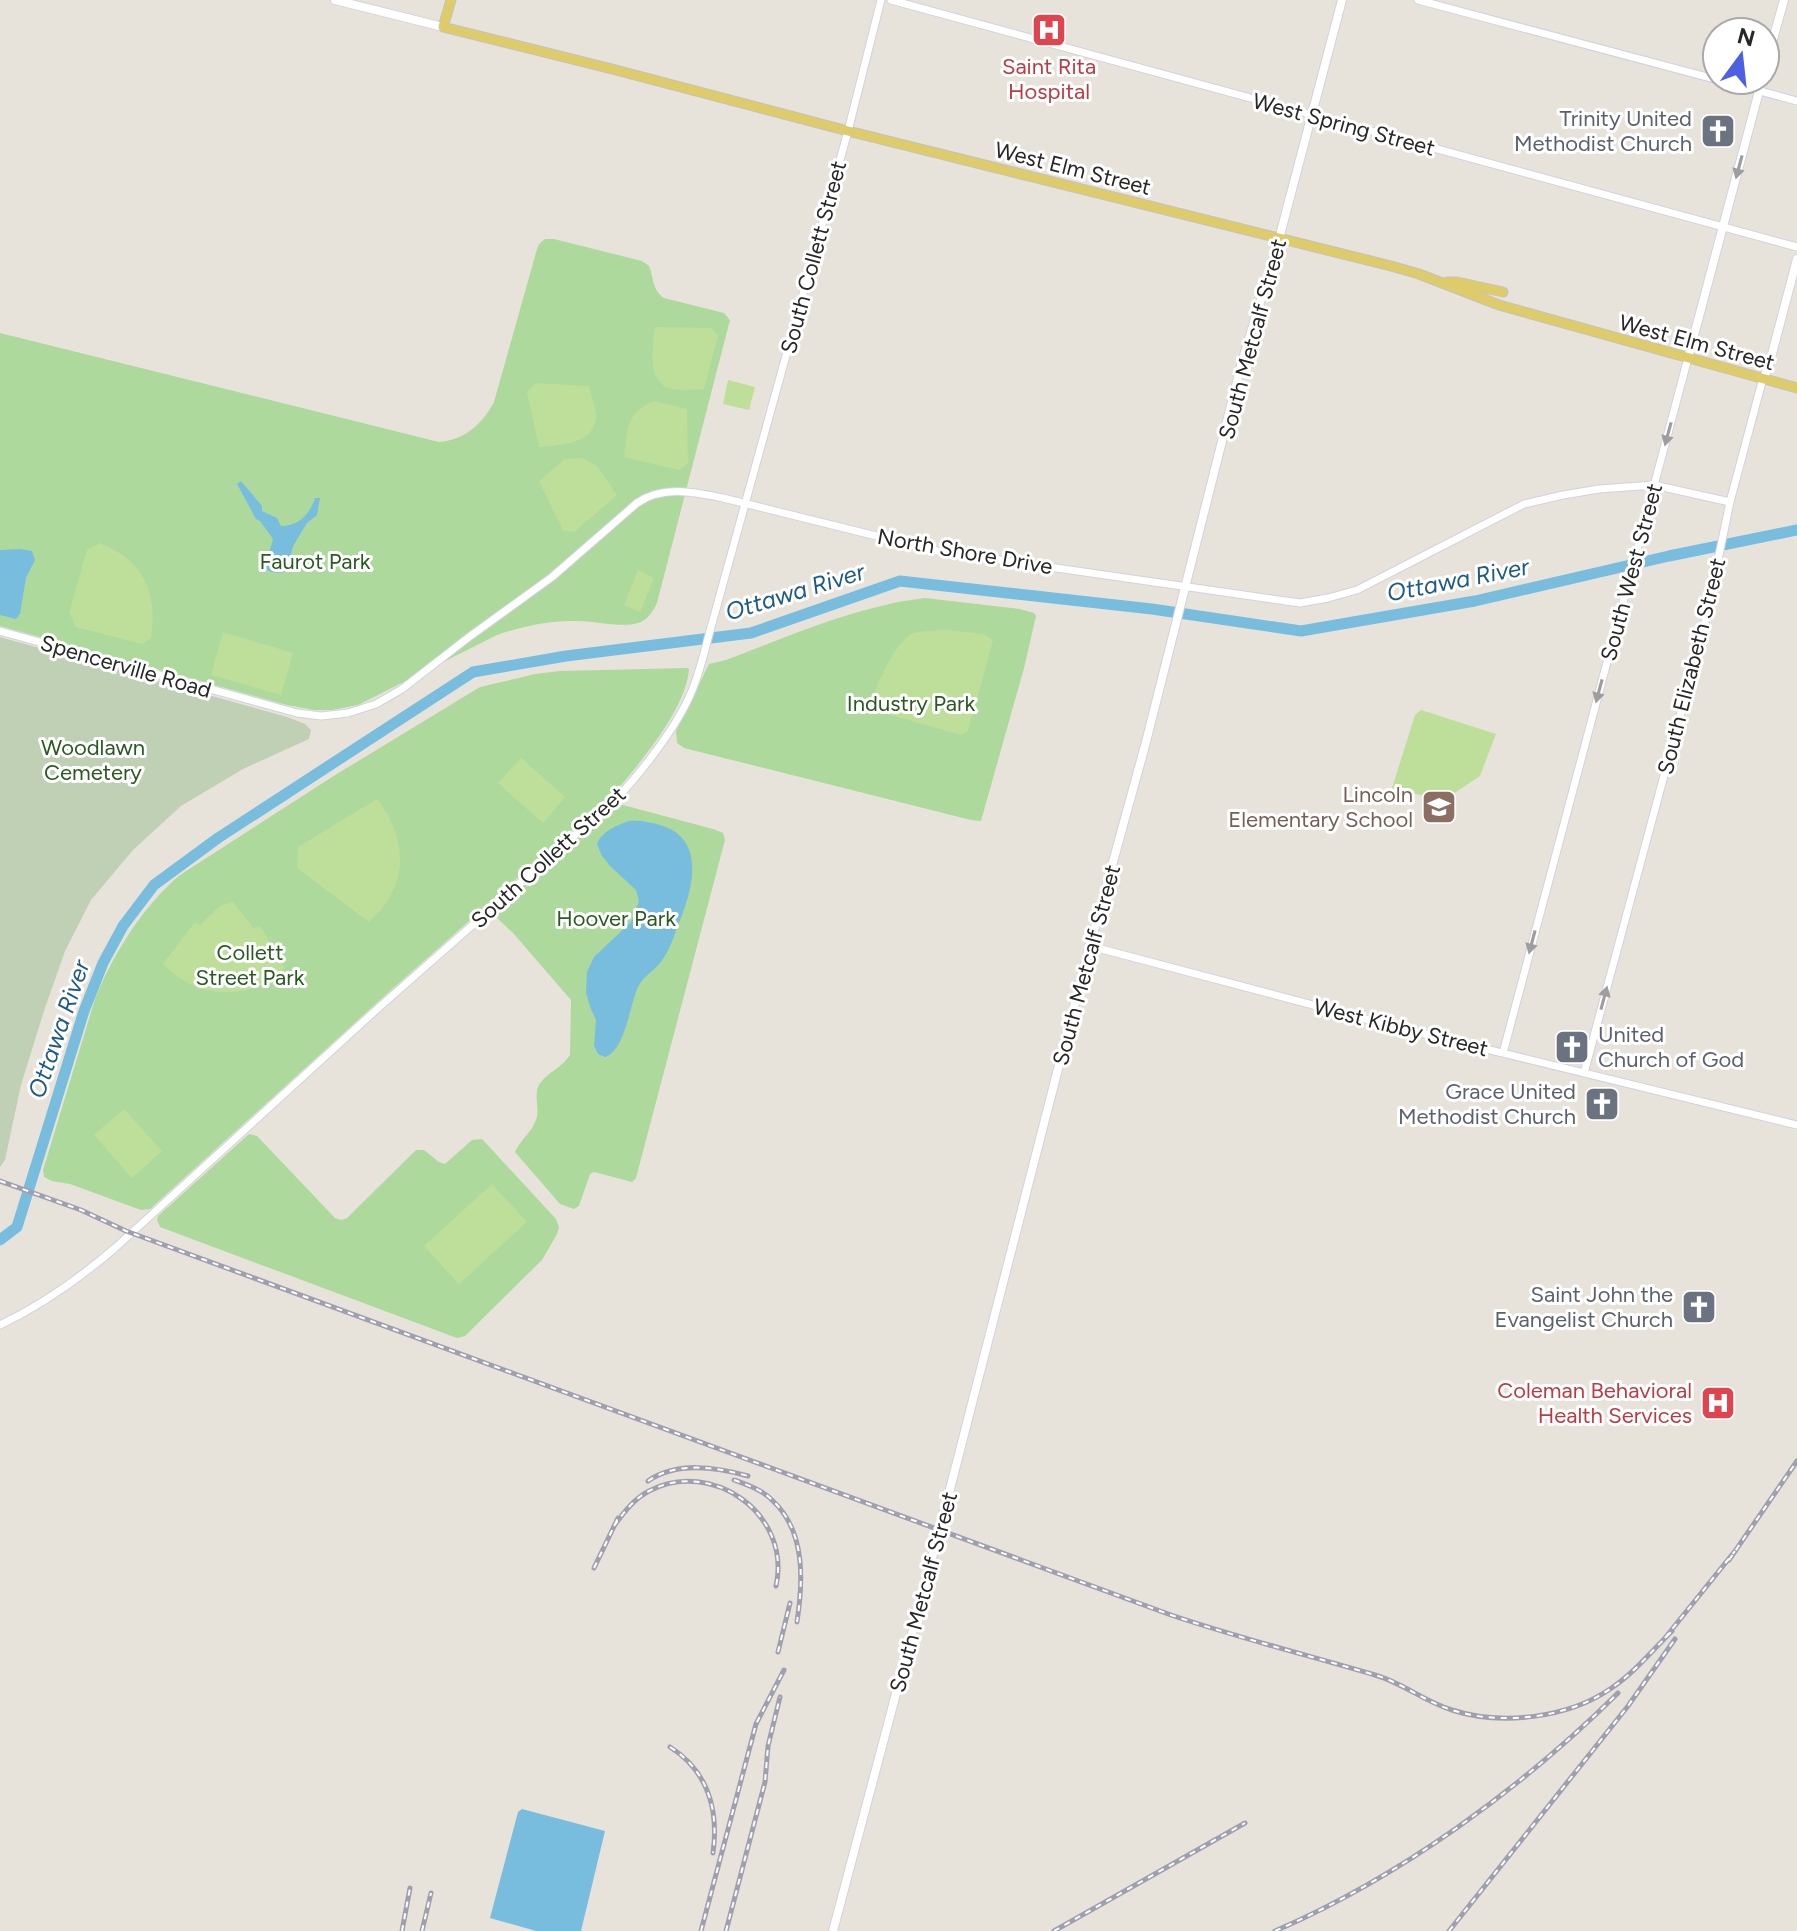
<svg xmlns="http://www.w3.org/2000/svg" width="1797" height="1931" font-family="Figtree,sans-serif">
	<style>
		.green { fill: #add99d }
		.cemetery { fill: #c0d0b4 }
		.pitch { fill: #bddf9a }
		.water { fill: #79bdde }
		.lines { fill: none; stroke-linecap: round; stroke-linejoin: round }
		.river { stroke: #79bdde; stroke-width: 11 }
		.tertiary-casing { stroke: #d0d2df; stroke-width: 9 }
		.secondary-casing { stroke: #d0d2df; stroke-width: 10 }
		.primary-casing { stroke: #c3c3c3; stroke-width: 11 }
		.tertiary { stroke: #fff; stroke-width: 7 }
		.secondary { stroke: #fff; stroke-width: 8 }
		.primary { stroke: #decb69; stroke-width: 9 }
		.rail-casing { stroke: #9e9faf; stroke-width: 5 }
		.rail { stroke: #fff; stroke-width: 2; stroke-dasharray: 6; stroke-linecap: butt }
		.oneway { fill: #9e9e9e }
		.labels { text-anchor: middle; stroke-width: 6; stroke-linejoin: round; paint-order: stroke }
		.health-label { font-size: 22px; fill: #be3a42; stroke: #fff }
		.worship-label { font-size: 22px; fill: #5b616d; stroke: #fff; text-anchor: end }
		.street-label { font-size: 22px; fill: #272727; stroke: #fff }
		.park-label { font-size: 22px; fill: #295a21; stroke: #fff }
		.education-label { font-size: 22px; fill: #785e54; stroke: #fff; text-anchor: end }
		.water-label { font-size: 24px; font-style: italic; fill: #1d5b86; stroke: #fff }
	</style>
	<rect width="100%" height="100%" fill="#e8e3da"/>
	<!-- green -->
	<path class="green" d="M545 239H554L642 261 649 266C654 278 652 290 664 298L724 313 730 320 657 603C653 611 649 618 641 622 625 629 596 621 578 621 550 620 523 626 497 635L358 705 332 710H314L287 705 0 626V333L439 442C465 440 482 424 494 402L537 249 539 244Z
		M925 598 1020 609 1034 613 1036 616 1024 668 981 821 971 820 684 748 677 743 676 731 709 664 726 660C790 636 856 606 925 598Z
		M687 668 689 669C686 709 642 760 617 790L382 998 150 1209 141 1210 70 1184 52 1181 44 1177 43 1170 95 999C113 954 143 906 180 875L332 777 480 687 535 674 560 671Z
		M615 805H623L713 829 723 833 725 840 636 1178 632 1182 594 1172 590 1174 579 1206 574 1209 560 1204 515 1152C520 1140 532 1132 536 1120 540 1109 534 1098 538 1087 544 1074 562 1068 570 1055L571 1000 513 933 497 918 495 910Z
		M249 1134 257 1136 335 1218 341 1220 347 1218 416 1150H424L439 1162 445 1164 472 1140 482 1139 556 1219 559 1227 557 1234 542 1260 465 1336 457 1338 160 1227 157 1220 158 1216Z"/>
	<!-- cemetery -->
	<path class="cemetery" d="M0 637 287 717 305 724 311 730 309 739 243 769 181 806 133 850 91 900 65 951 44 1011 21 1085 5 1160 0 1167Z"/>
	<!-- pitch -->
	<path class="pitch" d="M655 327 711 328 718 336 704 389C695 389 681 391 672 389 645 382 653 347 655 327Z
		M728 380 755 387 749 410 723 404Z
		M535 383 589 386C591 395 596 408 596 417 594 445 559 445 539 447L527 392Z
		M654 401 687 409 688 463 679 470 624 457C628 428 625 414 654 401Z
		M582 458 597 466 617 495 574 532 563 530 539 481 565 459Z
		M100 543C144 561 158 593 151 638L142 644 76 627 69 613 87 550Z
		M638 570 654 578 640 612 624 605Z
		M947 630 984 634 993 640 968 731 961 735 869 709C874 691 896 637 915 633 924 630 936 631 947 630Z
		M223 632 293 653 281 695 211 675Z
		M1421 710 1496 734 1480 776 1447 798 1391 791 1415 715Z
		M521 758 565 797 543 823 498 783Z
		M377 799C409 840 409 886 369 922L297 868 298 847Z
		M233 902 253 928 260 926 285 968C259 995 216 1000 183 980 176 976 169 969 163 964L195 922 200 925 221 905Z
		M124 1109 162 1151 132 1178 94 1135Z
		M492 1184 527 1222 459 1284 424 1246Z"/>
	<!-- water -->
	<path class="water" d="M241 481 262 506V511L277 518 281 526C299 526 310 514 315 498H320L317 515 307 523 293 546 290 559 293 567 292 570C284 574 270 574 265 568L273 539 260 521 256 519 237 484Z
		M20 549 32 551 35 560 26 578 20 614 16 619 0 615V550Z
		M629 821C639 820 650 822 660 825 708 839 692 892 678 925 674 936 670 949 663 959 656 970 644 975 638 987 630 1004 625 1051 605 1057L598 1054 594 1046 596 1020 590 1007 586 992 587 972 594 957 631 922 639 901 636 890 610 866 602 856 597 844C601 832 617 825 629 821Z
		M522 1809 605 1831 581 1931H536L490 1918 518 1812Z"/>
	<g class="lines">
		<!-- river -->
		<path class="river" d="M0 1240 17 1227 84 1011 103 963 123 926 154 885 218 838 473 672 566 656 751 633 900 581 1152 609 1301 631 1475 601 1669 556 1797 530"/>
		<!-- tertiary casing -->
		<g class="tertiary-casing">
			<path id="tertiary" d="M891 0 1797 247
				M1418 0 1797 101
				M0 631 297 713 321 716 348 713 376 704 402 689 469 637 552 577 637 503C663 485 694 492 723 498L937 551 1300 603 1328 598 1357 590 1524 504 1563 495 1599 489 1654 485 1730 502
				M1090 946 1392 1026 1797 1125
				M1503 1053 1688 358
				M1584 1073 1704 627 1730 502 1763 378
				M0 1325C42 1305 80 1278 115 1248L376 1010 619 796C644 769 677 726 691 693 701 670 706 644 713 620L848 131 881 0"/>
		</g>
		<!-- secondary casing -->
		<g class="secondary-casing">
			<path id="secondary" d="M335 0 443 27
				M1765 68 1784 0
				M1688 358 1762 80
				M1763 378 1768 369 1797 259
				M833 1931 940 1528 1086 960 1146 742 1241 366 1279 239 1342 0"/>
		</g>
		<!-- primary casing -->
		<g class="primary-casing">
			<path id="primary" d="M451 0 443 27 612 69 848 131 1391 266 1419 274 1499 305 1797 388
				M1447 282H1457L1503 292"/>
		</g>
		<!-- tertiary -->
		<use href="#tertiary" class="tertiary"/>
		<!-- secondary -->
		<use href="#secondary" class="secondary"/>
		<!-- primary -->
		<use href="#primary" class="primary"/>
		<!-- rail casing -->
		<g class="rail-casing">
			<path id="rail" d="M0 1181 81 1210 126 1231 1171 1615C1239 1638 1307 1655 1375 1675 1403 1683 1425 1702 1452 1710 1501 1726 1568 1718 1610 1689 1633 1674 1652 1651 1672 1631
				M734 1480C748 1485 763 1490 773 1501 806 1532 803 1582 797 1622
				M648 1481C677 1461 716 1467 748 1476
				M614 1526C624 1512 634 1499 649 1491 712 1458 792 1514 776 1586
				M1729 1560 1797 1461
				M594 1568 618 1518
				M1665 1638 1735 1551
				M778 1652 790 1603
				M670 1747C708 1771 719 1810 713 1853
				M402 1931 410 1888
				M422 1931 431 1893
				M701 1931 756 1724 784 1670
				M726 1931 765 1782 768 1746 780 1697
				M1054 1931 1245 1823
				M1275 1931C1400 1877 1521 1789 1618 1693
				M1449 1931 1628 1706 1675 1639"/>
		</g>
		<!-- rail -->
		<use href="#rail" class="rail"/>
	</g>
	<!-- one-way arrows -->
	<defs><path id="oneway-solid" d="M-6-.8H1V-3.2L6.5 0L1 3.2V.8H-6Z" transform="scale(2)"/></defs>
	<g class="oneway">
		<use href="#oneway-solid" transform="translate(1739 167) rotate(105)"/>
		<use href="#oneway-solid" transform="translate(1668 434) rotate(105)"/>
		<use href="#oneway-solid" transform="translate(1599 691) rotate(105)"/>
		<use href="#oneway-solid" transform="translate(1532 942) rotate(105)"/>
		<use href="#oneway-solid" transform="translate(1604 998) rotate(-75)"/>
	</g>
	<!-- icons -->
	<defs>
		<g id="hospital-square" transform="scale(1.8)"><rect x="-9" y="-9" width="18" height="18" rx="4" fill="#e0444e" stroke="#fff"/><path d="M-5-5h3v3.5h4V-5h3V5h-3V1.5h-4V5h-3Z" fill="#fff"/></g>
		<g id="church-square" transform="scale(1.8)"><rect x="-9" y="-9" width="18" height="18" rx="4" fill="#6b7280" stroke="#fff"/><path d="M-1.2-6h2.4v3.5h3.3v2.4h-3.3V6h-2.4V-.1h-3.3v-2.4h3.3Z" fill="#fff"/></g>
		<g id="school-square" transform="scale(1.8)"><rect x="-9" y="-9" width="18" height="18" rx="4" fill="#8d6e63" stroke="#fff"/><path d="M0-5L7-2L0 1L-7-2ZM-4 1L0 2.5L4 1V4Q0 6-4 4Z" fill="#fff"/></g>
	</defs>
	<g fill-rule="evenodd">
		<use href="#hospital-square" x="1049" y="30"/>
		<use href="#church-square" x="1718" y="131"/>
		<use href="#school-square" x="1439" y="807"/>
		<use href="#church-square" x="1572" y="1047"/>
		<use href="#church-square" x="1602" y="1104"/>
		<use href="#church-square" x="1699" y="1307"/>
		<use href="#hospital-square" x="1718" y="1403"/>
	</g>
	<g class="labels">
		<!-- health labels -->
		<g class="health-label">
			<text x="1049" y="74">Saint Rita<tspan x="1049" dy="25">Hospital</tspan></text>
			<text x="1692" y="1398" text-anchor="end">Coleman Behavioral<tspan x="1692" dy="25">Health Services</tspan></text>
		</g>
		<!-- worship labels -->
		<g class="worship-label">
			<text x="1692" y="126">Trinity United<tspan x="1692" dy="25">Methodist Church</tspan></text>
			<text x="1598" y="1042" text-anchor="start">United<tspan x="1598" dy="25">Church of God</tspan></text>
			<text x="1576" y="1099">Grace United<tspan x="1576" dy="25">Methodist Church</tspan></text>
			<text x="1673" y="1302">Saint John the<tspan x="1673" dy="25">Evangelist Church</tspan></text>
		</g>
		<!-- street labels -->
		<g class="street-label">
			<text transform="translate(1344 124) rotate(15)" y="8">West Spring Street</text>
			<text transform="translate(1073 168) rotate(14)" y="8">West Elm Street</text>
			<text transform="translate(813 257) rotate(-75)" y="8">South Collett Street</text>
			<text transform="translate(1252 339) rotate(-75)" y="8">South Metcalf Street</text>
			<text transform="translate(1697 342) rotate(15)" y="8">West Elm Street</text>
			<text transform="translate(965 551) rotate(10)" y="8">North Shore Drive</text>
			<text transform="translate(1631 572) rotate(-75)" y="8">South West Street</text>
			<text transform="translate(126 666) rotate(16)" y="8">Spencerville Road</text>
			<text transform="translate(1691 666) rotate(-76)" y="8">South Elizabeth Street</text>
			<text transform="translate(548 857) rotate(-42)" y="8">South Collett Street</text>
			<text transform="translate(1086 965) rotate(-75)" y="8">South Metcalf Street</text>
			<text transform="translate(1401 1027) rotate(14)" y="8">West Kibby Street</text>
			<text transform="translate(923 1592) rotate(-75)" y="8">South Metcalf Street</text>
		</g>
		<!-- park labels -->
		<g class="park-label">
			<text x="315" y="569">Faurot Park</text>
			<text x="911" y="711">Industry Park</text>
			<text x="93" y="755">Woodlawn<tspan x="93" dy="25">Cemetery</tspan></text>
			<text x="616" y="926">Hoover Park</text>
			<text x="250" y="960">Collett<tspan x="250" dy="25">Street Park</tspan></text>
		</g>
		<!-- education labels -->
		<g class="education-label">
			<text x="1413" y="802">Lincoln<tspan x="1413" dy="25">Elementary School</tspan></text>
		</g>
		<!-- water labels -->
		<g class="water-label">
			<text transform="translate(1458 580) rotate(-11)" y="8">Ottawa River</text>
			<text transform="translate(795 592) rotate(-17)" y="8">Ottawa River</text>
			<text transform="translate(59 1029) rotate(-71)" y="8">Ottawa River</text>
		</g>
	</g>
	<!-- north arrow -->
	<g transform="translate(1741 56) rotate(15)"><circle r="38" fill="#ffffff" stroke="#a9a9a9" stroke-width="2"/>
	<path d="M0-6L14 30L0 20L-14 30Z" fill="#4d5fe3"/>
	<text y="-12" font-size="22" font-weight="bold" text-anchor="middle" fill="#272727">N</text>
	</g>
</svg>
